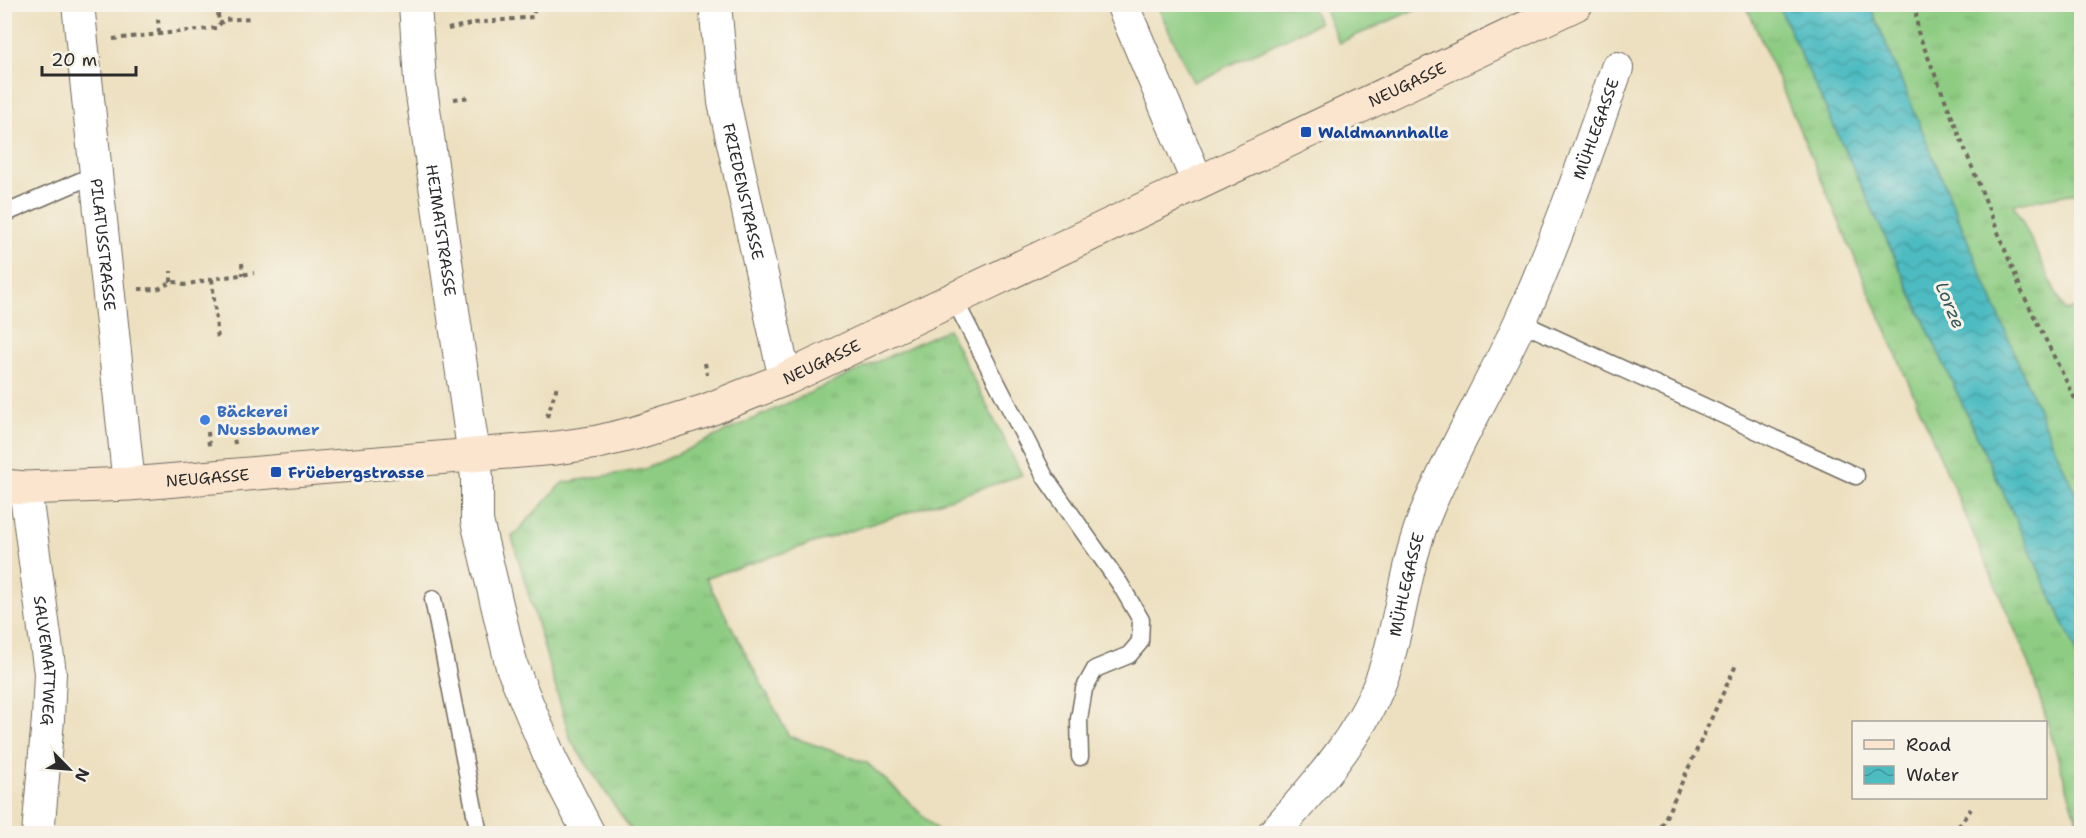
<svg xmlns="http://www.w3.org/2000/svg" width="2086" height="838" font-family="'Shantell Sans',sans-serif">
	<style>
		.grass { fill: url(#grass-tufts); stroke: #5c7c56; stroke-width: 1.5 }
		.pitch { fill: #8dcc82; stroke: #5c7c56; stroke-width: 1.5 }
		.water { fill: url(#water-waves); stroke: #3c7476; stroke-width: 1.5 }
		.lines { fill: none; stroke-linecap: round; stroke-linejoin: round }
		.lane-casing { stroke: #6f6a5f; stroke-width: 19 }
		.street-casing { stroke: #6f6a5f; stroke-width: 34 }
		.secondary-casing { stroke: #6f6a5f; stroke-width: 35 }
		.path { stroke: #6f6a5f; stroke-width: 4; stroke-dasharray: 4.5 4.5; stroke-linecap: butt }
		.lane { stroke: #fff; stroke-width: 16 }
		.street { stroke: #fff; stroke-width: 32 }
		.secondary { stroke: #fbe5cf; stroke-width: 33 }
		.transit-dot { fill: #1a4fb4; stroke: #f7f3e8; stroke-width: 2 }
		.shop-dot { fill: #3f7fe0; stroke: #f7f3e8; stroke-width: 2 }
		.labels { text-anchor: middle; stroke-width: 6; stroke-linejoin: round; paint-order: stroke }
		.street-label { font-size: 16px; fill: #2b2b2b; stroke: #f7f3e8 }
		.transit-label { font-size: 16px; font-weight: bold; fill: #164399; stroke: #f7f3e8; text-anchor: start }
		.shop-label { font-size: 16px; font-weight: bold; fill: #366cbe; stroke: #f7f3e8; text-anchor: start }
		.water-label { font-size: 18px; font-style: italic; fill: #355658; stroke: #f7f3e8 }
	</style>
	<defs>
		<pattern id="grass-tufts" width="24" height="20" patternUnits="userSpaceOnUse" patternTransform="scale(1.5)"><rect width="24" height="20" fill="#8dcc82"/><path d="M3 7l-1-3M5 7V3M7 7l1-3M15 17l-1-3M17 17v-4M19 17l1-3" fill="none" stroke="#7aaf70"/></pattern>
		<pattern id="water-waves" width="16" height="10" patternUnits="userSpaceOnUse" patternTransform="scale(1.5)"><rect width="16" height="10" fill="#4dbcc2"/><path d="M0 5q4-4 8 0t8 0" fill="none" stroke="#40999e"/></pattern>
	</defs>
	<rect width="100%" height="100%" fill="#f7f3e8"/>
	<filter id="ink" filterUnits="userSpaceOnUse"><feTurbulence type="fractalNoise" baseFrequency=".0167" numOctaves="2"/><feDisplacementMap in="SourceGraphic" scale="12" xChannelSelector="R" yChannelSelector="G"/><feConvolveMatrix kernelMatrix="1 2 1 2 8 2 1 2 1" color-interpolation-filters="sRGB"/></filter>
	<filter id="wash" filterUnits="userSpaceOnUse"><feTurbulence type="fractalNoise" baseFrequency=".008" numOctaves="4" result="noise"/><feDisplacementMap in="SourceGraphic" scale="24" xChannelSelector="R" yChannelSelector="G"/><feGaussianBlur stdDeviation="1.35" result="paint"/><feColorMatrix in="noise" values="0 0 0 0 0 0 0 0 0 0 0 0 0 0 0 0 0 1.4 0 .05"/><feComposite in="paint" operator="in"/></filter>
	<g filter="url(#wash)">
		<rect width="100%" height="100%" fill="#ede0c0"/>
		<!-- grass -->
		<path class="grass" d="M1746 5H1778L2081 661V819L2077 820 2029 663Z
			M1870 5H2081V192L2014 204 2065 311 2081 307V506L2041 417Z
			M948 329 1022 475 706 578 789 736 867 763 902 795 940 833H633L571 741 512 537 562 483 645 469Z"/>
		<!-- pitch -->
		<path class="pitch" d="M1157 5H1311L1319 23 1193 82Z
			M1322 5H1425L1339 43Z"/>
		<!-- water -->
		<path class="water" d="M1778 5H1870L2041 417 2081 506V661Z"/>
	</g>
	<g filter="url(#ink)">
		<g class="lines">
			<!-- lane casing -->
			<g class="lane-casing">
				<path id="lane" d="M4 214 96 174
					M954 299 1045 477 1120 584 1141 620 1140 642 1129 655 1095 669 1084 689 1079 719 1080 757
					M1520 322 1856 476
					M433 599 479 834"/>
			</g>
			<!-- street casing -->
			<g class="street-casing">
				<g id="street">
					<path id="s1" d="M78 4 129 484"/>
					<path id="s2" d="M415 4 420 81 477 477V521L512 667 551 760 589 834"/>
					<path id="s3" d="M715 4 724 102 785 379"/>
					<path d="M1122 4 1198 183"/>
					<path id="s4" d="M25 488 50 673 48 719 38 834"/>
					<path id="s5" d="M1273 834C1317 784 1366 731 1386 666 1402 614 1406 559 1428 508 1455 445 1491 385 1520 322 1557 239 1587 154 1617 68"/>
				</g>
			</g>
			<!-- secondary casing -->
			<g class="secondary-casing">
				<g id="secondary">
					<path id="s6" d="M4 486 25 488 129 484 556 448 598 442 635 433 705 411 785 379 1576 4"/>
				</g>
			</g>
			<!-- path -->
			<path class="path" d="M1915 4 1918 32 2022 292 2082 413
				M218 14 219 24
				M158 19 159 34
				M448 29 475 23 533 17 535 7
				M113 39 216 28 224 20 253 18
				M454 99 471 97
				M242 263 243 275
				M212 279 218 340
				M171 282V271
				M139 289C145 289 155 290 160 288 170 283 173 279 184 285L212 279 254 273
				M705 363 707 375
				M547 417 558 383
				M233 431 235 444
				M208 432 209 446
				M1658 834 1736 665
				M1953 834 1971 809"/>
			<!-- lane -->
			<use href="#lane" class="lane"/>
			<!-- street -->
			<use href="#street" class="street"/>
			<!-- secondary -->
			<use href="#secondary" class="secondary"/>
		</g>
	</g>
	<!-- markers -->
	<g class="transit-dot">
		<rect x="1300" y="126" width="12" height="12" rx="3"/>
		<rect x="270" y="466" width="12" height="12" rx="3"/>
	</g>
	<circle class="shop-dot" cx="205" cy="420" r="6"/>
	<g class="labels">
		<!-- street labels -->
		<g class="street-label">
			<text dy="6" stroke="none"><textPath href="#s6" startOffset="1482">NEUGASSE</textPath></text>
			<text dy="6" stroke="none"><textPath href="#s5" startOffset="783">MÜHLEGASSE</textPath></text>
			<text dy="6" stroke="none"><textPath href="#s3" startOffset="190">FRIEDENSTRASSE</textPath></text>
			<text dy="6" stroke="none"><textPath href="#s2" startOffset="228">HEIMATSTRASSE</textPath></text>
			<text dy="6" stroke="none"><textPath href="#s1" startOffset="242">PILATUSSTRASSE</textPath></text>
			<text dy="6" stroke="none"><textPath href="#s6" startOffset="834">NEUGASSE</textPath></text>
			<text dy="6" stroke="none"><textPath href="#s6" startOffset="204">NEUGASSE</textPath></text>
			<text dy="6" stroke="none"><textPath href="#s5" startOffset="288">MÜHLEGASSE</textPath></text>
			<text dy="6" stroke="none"><textPath href="#s4" startOffset="174">SALVEMATTWEG</textPath></text>
		</g>
		<!-- transit labels -->
		<g class="transit-label">
			<text x="1318" y="138">Waldmannhalle</text>
			<text x="288" y="478">Früebergstrasse</text>
		</g>
		<!-- shop labels -->
		<g class="shop-label">
			<text x="217" y="417">Bäckerei<tspan x="217" dy="18">Nussbaumer</tspan></text>
		</g>
		<!-- water labels -->
		<g class="water-label">
			<text transform="translate(1950 305) rotate(67)" y="6">Lorze</text>
		</g>
	</g>
	<!-- margin -->
	<rect width="2086" height="838" fill="none" stroke="#f7f3e8" stroke-width="24"/>
	<!-- legend -->
	<rect x="1852" y="721" width="195" height="78" fill="#f7f3e8" stroke="#a5a39c" stroke-width="1.5"/>
	<rect x="1864" y="740" width="30" height="9" fill="#fbe5cf" stroke="#a5a39c" stroke-width="1.5"/>
	<text x="1906" y="751" font-size="18" fill="#2b2b2b">Road</text>
	<rect x="1864" y="766" width="30" height="18" fill="url(#water-waves)" stroke="#a5a39c" stroke-width="1.5"/>
	<text x="1906" y="781" font-size="18" fill="#2b2b2b">Water</text>
	<!-- north arrow -->
	<g transform="translate(69 769) rotate(115)" stroke="#f7f3e8" stroke-width="4.5" paint-order="stroke">
	<path d="M0-4.5L10 22L0 15L-10 22Z" fill="#2b2b2b"/>
	<text y="-9" font-size="16" font-weight="bold" text-anchor="middle" fill="#2b2b2b">N</text>
	</g>
	<!-- scale -->
	<path d="M42 66v9h94v-9" fill="none" stroke="#2b2b2b" stroke-width="3"/>
	<text x="51" y="66" font-size="18" fill="#2b2b2b" stroke="#f7f3e8" stroke-width="4.5" paint-order="stroke">20 m</text>
</svg>
